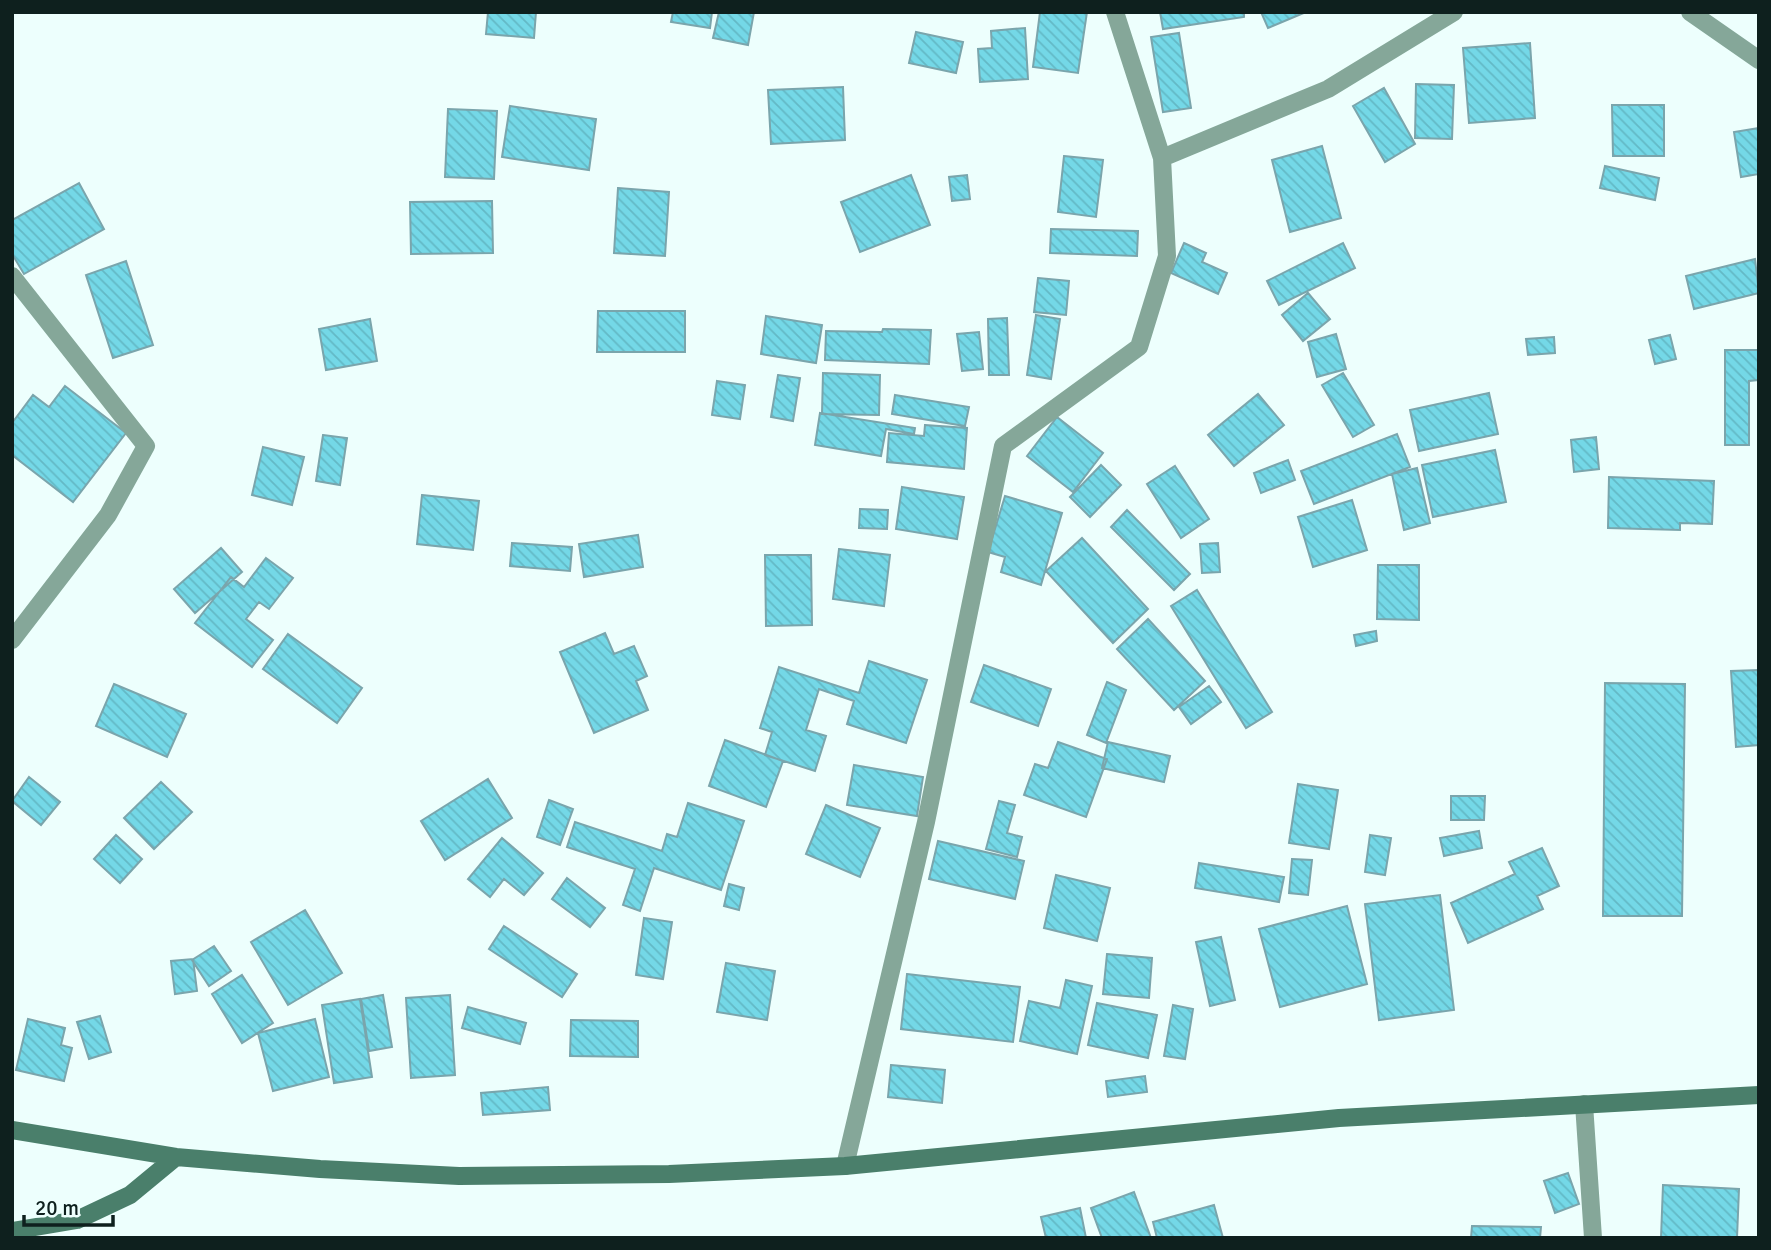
<svg xmlns="http://www.w3.org/2000/svg" width="1771" height="1250" font-family="Signika,sans-serif">
	<style>
		.building { fill: url(#building-back-hatch); stroke: #7aa5ac; stroke-width: 2 }
		.lines { fill: none; stroke-linecap: round; stroke-linejoin: round }
		.street { stroke: #85a799; stroke-width: 18 }
		.secondary { stroke: #4a7f6b; stroke-width: 18 }
	</style>
	<defs>
		<pattern id="building-back-hatch" width="6" height="6" patternUnits="userSpaceOnUse" patternTransform="scale(1.75)"><rect width="6" height="6" fill="#74d8e7"/><path d="M-1 5l2 2M0 0l6 6M5-1l2 2" fill="none" stroke="#63b9c6"/></pattern>
	</defs>
	<rect width="100%" height="100%" fill="#edfffd"/>
	<!-- building -->
	<path class="building" d="M488 12H536L534 38 486 34Z
		M673 12H712L710 28 671 22Z
		M719 12H754L748 45 713 38Z
		M1040 12H1087L1078 73 1033 67Z
		M1160 12H1244V17L1163 29Z
		M1261 12H1306L1268 28Z
		M1025 28 1028 79 980 82 978 49 992 48 991 31Z
		M916 32 963 42 956 73 909 63Z
		M1179 33 1191 108 1163 112 1151 37Z
		M1530 43 1535 118 1469 123 1463 48Z
		M1416 84 1454 85 1452 139 1415 138Z
		M843 87 845 140 771 144 768 90Z
		M1384 88 1415 144 1385 162 1353 106Z
		M1612 105H1664V156H1613Z
		M510 106 596 119 589 170 502 157Z
		M448 109 497 111 494 179 445 177Z
		M1759 128V174L1741 177 1734 132Z
		M1322 146 1341 218 1290 232 1272 160Z
		M1064 156 1103 160 1096 217 1058 212Z
		M1605 166 1659 178 1655 200 1600 188Z
		M911 175 930 225 860 252 841 202Z
		M967 175 970 199 952 201 949 177Z
		M79 183 104 229 24 274 12 254V220Z
		M618 188 669 192 665 256 614 253Z
		M492 201 493 253 411 254 410 202Z
		M1051 229 1138 231 1137 256 1050 253Z
		M1184 243 1206 253 1202 262 1227 273 1218 294 1171 273Z
		M1343 243 1355 268 1279 305 1267 281Z
		M1755 259 1759 293 1694 309 1686 276Z
		M126 261 153 345 113 358 86 275Z
		M1038 278 1069 281 1066 315 1034 312Z
		M1308 293 1330 319 1303 341 1282 315Z
		M598 311H685V352H597Z
		M1036 315 1060 319 1051 379 1027 375Z
		M766 316 822 325 816 363 761 354Z
		M1007 318 1009 375H989L988 319Z
		M370 319 377 361 326 370 319 329Z
		M883 329 931 330 929 364 825 360 826 331 882 332Z
		M979 332 983 369 962 371 957 334Z
		M1336 334 1346 369 1317 377 1308 342Z
		M1670 335 1676 359 1655 364 1649 340Z
		M1554 337 1555 353 1528 355 1526 339Z
		M1725 350H1759L1758 380 1749 381V445H1725Z
		M823 373 880 375 879 415 822 414Z
		M1343 373 1374 425 1353 437 1322 385Z
		M778 375 800 378 793 421 771 417Z
		M717 381 745 385 740 419 712 415Z
		M65 386 126 433 73 502 12 455V423L33 395 49 407Z
		M1489 393 1498 434 1419 451 1410 410Z
		M1258 394 1284 425 1234 466 1208 435Z
		M895 395 969 407 965 426 892 414Z
		M820 413 915 428 914 434 886 429 881 456 815 445Z
		M1057 417 1103 453 1073 492 1027 456Z
		M925 425 967 428 964 469 887 462 889 433 924 436Z
		M1397 434 1410 467 1314 504 1301 471Z
		M323 435 347 438 340 485 316 481Z
		M1596 437 1599 469 1574 472 1571 440Z
		M263 447 304 457 292 505 252 495Z
		M1495 450 1506 502 1433 517 1422 465Z
		M1288 460 1295 480 1261 493 1254 473Z
		M1101 465 1121 485 1090 517 1070 497Z
		M1175 466 1209 519 1181 538 1147 484Z
		M1417 468 1430 523 1404 530 1392 474Z
		M1609 477 1714 481 1712 524 1680 523V530L1608 528Z
		M902 487 964 497 957 539 896 529Z
		M422 495 479 501 473 550 417 544Z
		M1005 496 1062 513 1041 585 1001 572 1005 557 988 552Z
		M1352 500 1367 550 1313 567 1298 517Z
		M860 509 888 510 887 529 859 528Z
		M1127 510 1190 574 1174 590 1111 527Z
		M638 535 643 567 584 577 579 544Z
		M1082 538 1148 609 1113 643 1046 571Z
		M512 543 572 547 570 571 510 566Z
		M1218 543 1220 572 1202 573 1200 544Z
		M221 548 242 572 195 613 174 589Z
		M839 549 890 555 884 606 833 599Z
		M765 555H811L812 625 766 626Z
		M266 558 293 578 269 609 259 602 246 619 273 640 252 667 195 623 231 577 244 587Z
		M1378 565H1419V620L1377 619Z
		M1197 590 1272 712 1246 728 1171 606Z
		M1148 619 1205 681 1174 710 1117 649Z
		M1376 631 1377 641 1356 646 1354 635Z
		M605 633 614 654 634 646 647 676 636 681 648 710 594 733 560 652Z
		M288 634 362 688 337 723 263 669Z
		M869 661 927 680 906 743 847 724 854 701 819 689 806 730 826 736 815 771 765 755 772 732 760 728 779 667 859 693Z
		M984 665 1051 689 1038 726 971 702Z
		M1759 670V745L1736 747 1731 671Z
		M1107 682 1126 690 1106 743 1087 735Z
		M1605 683 1685 684 1682 916H1603Z
		M114 684 186 714 167 757 96 726Z
		M1209 686 1221 702 1191 724 1179 707Z
		M725 740 783 761 766 807 709 786Z
		M1058 742 1107 759 1086 817 1024 795 1035 764 1048 768Z
		M1108 742 1170 756 1164 782 1102 768Z
		M854 765 923 777 917 816 847 805Z
		M29 777 60 802 41 825 12 801Z
		M488 779 512 818 445 860 421 821Z
		M161 782 192 812 154 849 124 818Z
		M1298 784 1338 790 1329 849 1289 843Z
		M1451 796H1485L1484 820H1451Z
		M549 800 573 809 560 845 537 837Z
		M999 801 1015 805 1007 833 1022 837 1017 857 986 849Z
		M688 803 744 821 721 890 654 868 640 911 623 905 635 869 567 847 575 822 662 851 667 834 677 837Z
		M826 805 880 828 860 877 806 854Z
		M1479 831 1482 848 1444 856 1440 838Z
		M116 835 142 859 120 883 94 859Z
		M1370 835 1391 838 1385 875 1365 872Z
		M502 838 543 873 524 895 504 879 490 897 468 879Z
		M938 841 1024 861 1015 899 929 879Z
		M1542 848 1559 886 1537 896 1543 909 1468 943 1451 903 1515 874 1509 862Z
		M1292 859 1312 860 1308 895 1289 893Z
		M1199 863 1284 877 1279 902 1195 888Z
		M1056 875 1110 888 1097 941 1044 928Z
		M567 878 605 908 590 927 552 899Z
		M729 884 744 888 739 910 724 906Z
		M1440 895 1454 1010 1379 1020 1365 904Z
		M1347 906 1367 984 1280 1007 1259 929Z
		M305 910 342 973 288 1005 251 942Z
		M644 918 672 922 663 979 636 975Z
		M504 926 577 974 562 997 489 949Z
		M1221 937 1235 1000 1210 1006 1196 942Z
		M214 946 231 971 209 986 192 960Z
		M1107 954 1152 958 1149 998 1103 994Z
		M193 959 197 991 175 994 171 961Z
		M726 963 775 971 767 1020 717 1012Z
		M907 974 1020 987 1013 1042 901 1029Z
		M242 975 273 1023 242 1043 212 994Z
		M1066 980 1092 986 1077 1054 1020 1041 1029 1001 1060 1008Z
		M383 995 392 1047 369 1051 361 999Z
		M450 995 455 1075 411 1078 406 998Z
		M360 999 372 1077 334 1083 322 1005Z
		M1097 1003 1157 1015 1148 1058 1088 1045Z
		M1173 1005 1193 1009 1185 1059 1164 1056Z
		M468 1007 526 1023 520 1044 462 1028Z
		M100 1016 111 1052 89 1059 77 1022Z
		M28 1019 65 1028 61 1045 72 1048 64 1081 16 1070Z
		M315 1019 329 1077 273 1091 258 1033Z
		M571 1020 638 1021V1057L570 1056Z
		M891 1065 945 1070 942 1103 888 1097Z
		M1145 1076 1147 1092 1108 1097 1106 1081Z
		M548 1087 550 1110 483 1115 481 1093Z
		M1568 1173 1579 1204 1555 1213 1544 1181Z
		M1663 1185 1739 1189 1737 1238H1661Z
		M1134 1192 1151 1238H1102L1091 1208Z
		M1214 1205 1223 1238H1157L1153 1222Z
		M1080 1208 1086 1238H1046L1041 1217Z
		M1472 1226 1541 1227 1540 1238H1471Z"/>
	<g class="lines">
		<!-- street -->
		<path class="street" d="M1690 12 1759 60
			M1162 158 1328 89 1454 12
			M12 276 146 446 108 515 12 640
			M1584 1104 1593 1238
			M845 1166 926 822 1003 446 1139 347 1167 256 1162 158 1115 12"/>
		<!-- secondary -->
		<path class="secondary" d="M12 1130 176 1157 320 1169 459 1176 669 1174 845 1166 1339 1118 1759 1095
			M12 1231 77 1220 130 1195 176 1157"/>
	</g>
	<!-- border -->
	<rect width="1771" height="1250" fill="none" stroke="#0e201e" stroke-width="28"/>
	<!-- scale -->
	<path d="M24 1215v10h89v-10" fill="none" stroke="#0e201e" stroke-width="3.5"/>
	<text x="35" y="1215" font-size="21" fill="#0e201e" stroke="#edfffd" stroke-width="5" paint-order="stroke">20 m</text>
</svg>
